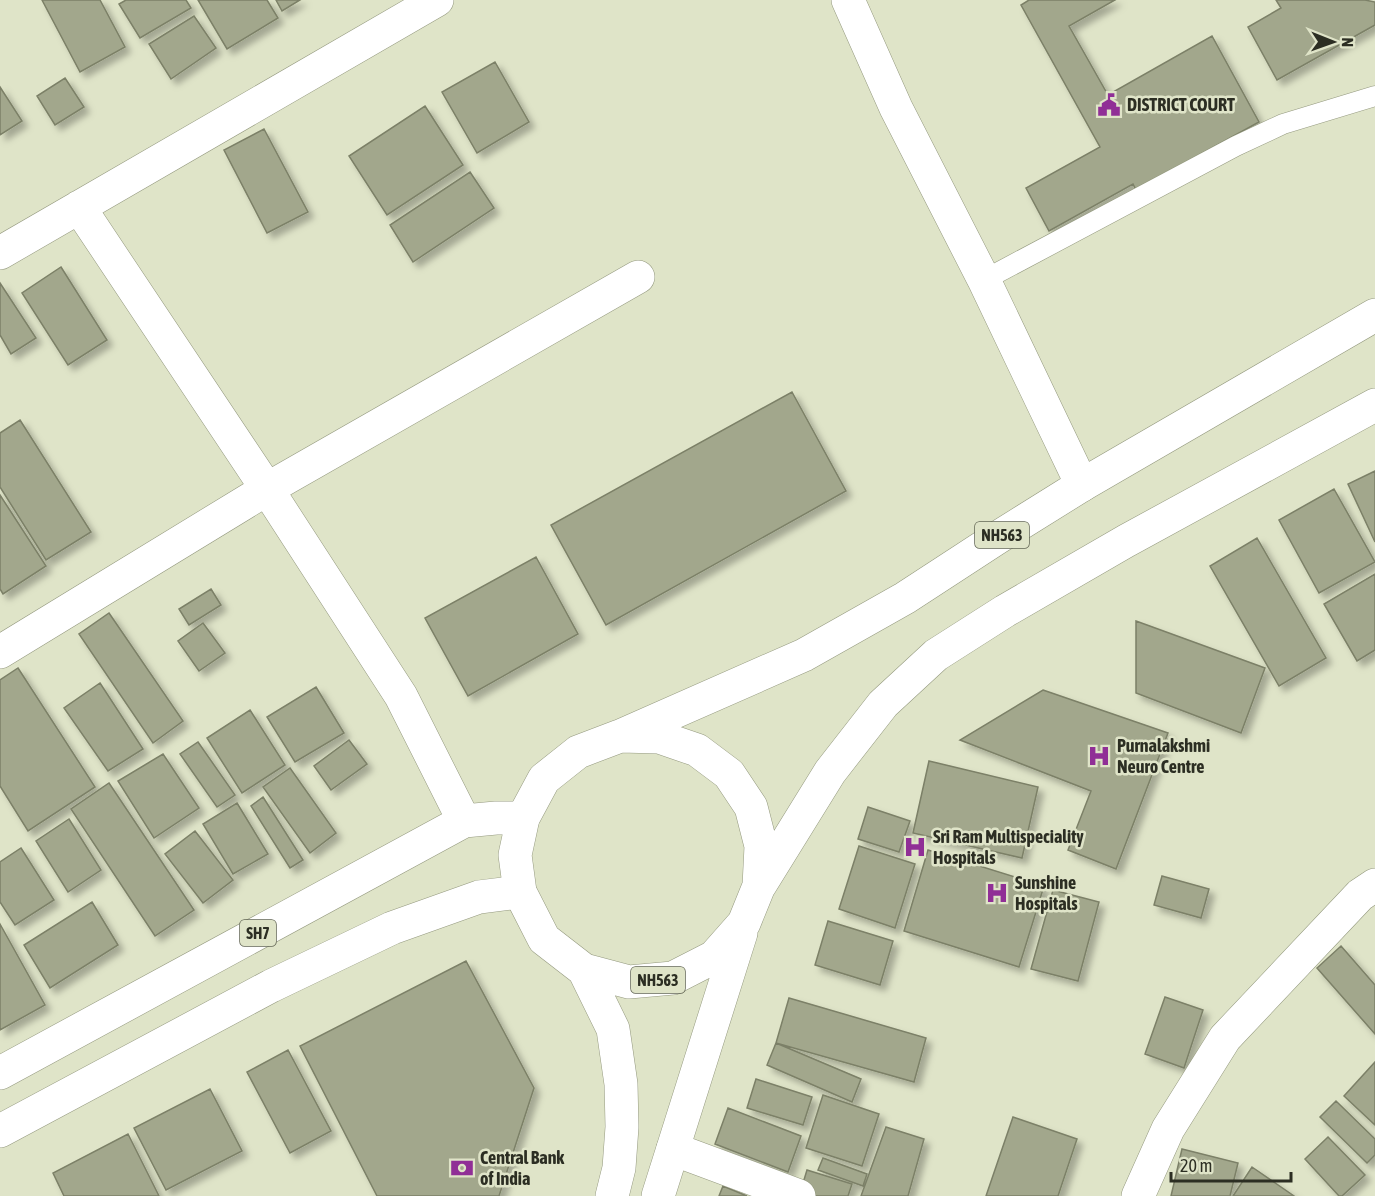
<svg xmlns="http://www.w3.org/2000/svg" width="1375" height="1196" font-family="'Asap Condensed',sans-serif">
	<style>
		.building { fill: #a2a78c; stroke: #7c8067; stroke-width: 1.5; filter: url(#shadow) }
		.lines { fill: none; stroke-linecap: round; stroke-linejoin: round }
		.lane-casing { stroke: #94997f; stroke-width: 21 }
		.street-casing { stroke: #94997f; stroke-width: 34 }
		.primary-casing { stroke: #94997f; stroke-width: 34 }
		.highway-casing { stroke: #94997f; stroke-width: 34 }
		.lane { stroke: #fff; stroke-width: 20 }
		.street { stroke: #fff; stroke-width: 33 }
		.primary { stroke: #fff; stroke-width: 33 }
		.highway { stroke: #fff; stroke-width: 33 }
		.labels { text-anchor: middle; stroke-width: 5; stroke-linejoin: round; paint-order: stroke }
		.shield { fill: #dfe4c8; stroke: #626554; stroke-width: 1.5 }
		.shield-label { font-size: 16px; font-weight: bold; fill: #2c2e23 }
		.poi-label { font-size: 18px; font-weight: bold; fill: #2c2e23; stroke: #dfe4c8; text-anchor: start }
	</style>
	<defs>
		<filter id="shadow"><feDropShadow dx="5.5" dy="5.5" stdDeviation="3" flood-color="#0004"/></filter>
	</defs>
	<rect width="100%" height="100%" fill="#dfe4c8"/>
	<!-- building -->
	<path class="building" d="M42 0H100L125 47 80 72Z
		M126 0H186L191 8 140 38 119 4Z
		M198 0H267L278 18 227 49Z
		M276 0H300L282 11Z
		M1029 0H1115L1069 26 1108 95 1212 36 1259 122 1136 190 1133 184 1049 231 1026 188 1100 147 1021 5Z
		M1276 0H1365L1375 2V25L1277 80 1248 27 1281 8Z
		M194 16 216 48 171 79 149 44Z
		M495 62 529 122 477 153 442 92Z
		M65 78 84 107 55 125 37 96Z
		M0 87 22 121 0 135Z
		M425 106 463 165 387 215 349 156Z
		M264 129 308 212 267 233 224 150Z
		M470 172 494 208 413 262 390 225Z
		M61 267 107 340 68 365 22 293Z
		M0 283 36 338 11 354 0 335Z
		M792 392 846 491 606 625 551 525Z
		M20 420 91 532 46 560 0 487V433Z
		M1375 471V542L1348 484Z
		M1334 489 1375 562 1319 593 1279 520Z
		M0 495 46 566 3 594 0 589Z
		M1257 538 1326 658 1279 686 1210 566Z
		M536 557 578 634 468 696 425 618Z
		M1375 574V650L1357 661 1324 604Z
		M211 589 221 605 189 625 179 609Z
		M109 613 183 721 153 743 79 634Z
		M1136 621 1265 668 1241 733 1136 693Z
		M203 623 225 653 199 671 178 641Z
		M18 668 95 787 28 831 0 786V680Z
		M100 683 143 749 108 771 64 708Z
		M316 687 344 733 295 762 267 717Z
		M1043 690 1168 733 1116 869 1068 850 1091 791 960 740Z
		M250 710 285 765 242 793 207 738Z
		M349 740 367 764 331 790 314 766Z
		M198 742 235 795 217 807 180 754Z
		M163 754 199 808 154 838 118 781Z
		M929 761 1038 787 1022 858 913 833Z
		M290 768 336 833 310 853 263 787Z
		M109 783 194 910 155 936 71 809Z
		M263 797 303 860 290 868 251 806Z
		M237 803 268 854 233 874 203 824Z
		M868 807 910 821 899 852 858 839Z
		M69 819 101 870 68 892 36 841Z
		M195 831 233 880 203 903 165 854Z
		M859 846 915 864 895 928 839 909Z
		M21 848 54 900 15 925 0 902V862Z
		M928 850 1044 886 1019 967 904 931Z
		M1162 876 1209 889 1201 918 1154 905Z
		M1053 890 1099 902 1078 981 1031 969Z
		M92 902 118 945 50 988 24 945Z
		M828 921 893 941 880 985 815 965Z
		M0 924 45 1005 0 1030Z
		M1341 946 1375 985V1034L1317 968Z
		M466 961 534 1088 499 1196H377L300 1046Z
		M1165 997 1203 1010 1184 1068 1145 1054Z
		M789 998 926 1038 914 1082 776 1043Z
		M776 1043 861 1079 852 1102 767 1065Z
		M288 1050 331 1131 290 1153 247 1072Z
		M1375 1062V1125L1344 1096Z
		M756 1079 812 1097 803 1125 747 1108Z
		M210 1089 242 1151 166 1190 134 1128Z
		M823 1095 879 1114 862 1166 806 1148Z
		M1336 1101 1375 1139V1155L1367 1163 1320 1117Z
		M728 1108 801 1136 788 1172 715 1144Z
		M1013 1117 1077 1139 1058 1196H986Z
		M886 1127 924 1139 908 1196H861Z
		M128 1134 159 1196H64L53 1173Z
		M1328 1137 1365 1175 1342 1196H1339L1305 1159Z
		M1182 1149 1238 1163 1230 1196H1171Z
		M823 1158 867 1174 863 1186 818 1170Z
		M1252 1167 1294 1196H1233Z
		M807 1170 852 1184 848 1196H809L800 1193Z
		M723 1186 747 1196H719Z"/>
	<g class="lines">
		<!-- lane casing -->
		<g class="lane-casing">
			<path id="lane" d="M984 280 1236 146 1283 124 1375 96"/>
		</g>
		<!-- street casing -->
		<g class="street-casing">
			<path id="street" d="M848 0 896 108 984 280 1082 485
				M79 207 267 489 401 696 464 821
				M0 253 437 0
				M0 652 267 489 638 277
				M673 1149 799 1196
				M1138 1196 1168 1129 1225 1038 1360 895 1375 885"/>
		</g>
		<!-- primary casing -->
		<g class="primary-casing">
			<path id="primary" d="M0 1073 464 821 496 818H523
				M0 1131 271 986 392 928 479 897 520 892"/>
		</g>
		<!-- highway casing -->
		<g class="highway-casing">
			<path id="highway" d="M620 736 659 737 697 750 729 774 751 807 761 846 759 886 744 923 714 957 673 978 629 982 584 970 544 939 520 892 515 855 523 818 544 779 578 752 620 736 804 655 905 598 997 538 1082 485 1375 315
				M760 885 830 772 883 704 936 655 1005 611 1126 541 1375 405
				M584 970 613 1029 621 1084 622 1127 619 1168 612 1196
				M658 1196 741 933"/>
		</g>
		<!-- lane -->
		<use href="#lane" class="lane"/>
		<!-- street -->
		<use href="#street" class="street"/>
		<!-- primary -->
		<use href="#primary" class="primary"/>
		<!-- highway -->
		<use href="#highway" class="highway"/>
	</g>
	<!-- icons -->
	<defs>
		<g id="civic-bare" transform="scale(1.8)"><path d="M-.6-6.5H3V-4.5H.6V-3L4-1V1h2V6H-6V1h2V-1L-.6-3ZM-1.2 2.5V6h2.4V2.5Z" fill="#902f96" stroke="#dfe4c8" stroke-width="2.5" paint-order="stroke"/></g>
		<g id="hospital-bare" transform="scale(1.8)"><path d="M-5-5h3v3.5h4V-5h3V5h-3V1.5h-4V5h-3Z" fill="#902f96" stroke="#dfe4c8" stroke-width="2.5" paint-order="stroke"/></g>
		<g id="bank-bare" transform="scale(1.8)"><path d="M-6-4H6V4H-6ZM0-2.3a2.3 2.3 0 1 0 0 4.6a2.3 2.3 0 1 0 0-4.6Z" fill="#902f96" stroke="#dfe4c8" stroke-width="2.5" paint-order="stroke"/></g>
	</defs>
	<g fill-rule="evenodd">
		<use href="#civic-bare" x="1109" y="105"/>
		<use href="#hospital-bare" x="1099" y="756"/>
		<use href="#hospital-bare" x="915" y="847"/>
		<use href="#hospital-bare" x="997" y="893"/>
		<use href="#bank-bare" x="462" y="1168"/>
	</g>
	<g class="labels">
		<!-- shield labels -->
		<g class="shield">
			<rect x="975" y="522" width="54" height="26" rx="4.5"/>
			<rect x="240" y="920" width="36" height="26" rx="4.5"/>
			<rect x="631" y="967" width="54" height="26" rx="4.5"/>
		</g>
		<g class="shield-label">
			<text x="1002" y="541">NH563</text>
			<text x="258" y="939">SH7</text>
			<text x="658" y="986">NH563</text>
		</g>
		<!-- poi labels -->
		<g class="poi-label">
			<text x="1127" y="111">DISTRICT COURT</text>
			<text x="1117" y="752">Purnalakshmi<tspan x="1117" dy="21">Neuro Centre</tspan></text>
			<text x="933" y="843">Sri Ram Multispeciality<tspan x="933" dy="21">Hospitals</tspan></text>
			<text x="1015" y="889">Sunshine<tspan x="1015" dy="21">Hospitals</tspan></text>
			<text x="480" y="1164">Central Bank<tspan x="480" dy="21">of India</tspan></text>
		</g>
	</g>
	<!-- north arrow -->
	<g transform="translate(1333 42) rotate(91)" stroke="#dfe4c8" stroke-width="4.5" paint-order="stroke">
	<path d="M0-4.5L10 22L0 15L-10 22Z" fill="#2c2e23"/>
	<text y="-9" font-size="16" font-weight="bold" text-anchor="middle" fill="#2c2e23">N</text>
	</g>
	<!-- scale -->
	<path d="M1171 1172v9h120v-9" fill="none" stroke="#2c2e23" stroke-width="3"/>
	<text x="1180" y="1172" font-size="18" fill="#2c2e23" stroke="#dfe4c8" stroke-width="4.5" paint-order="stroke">20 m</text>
</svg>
